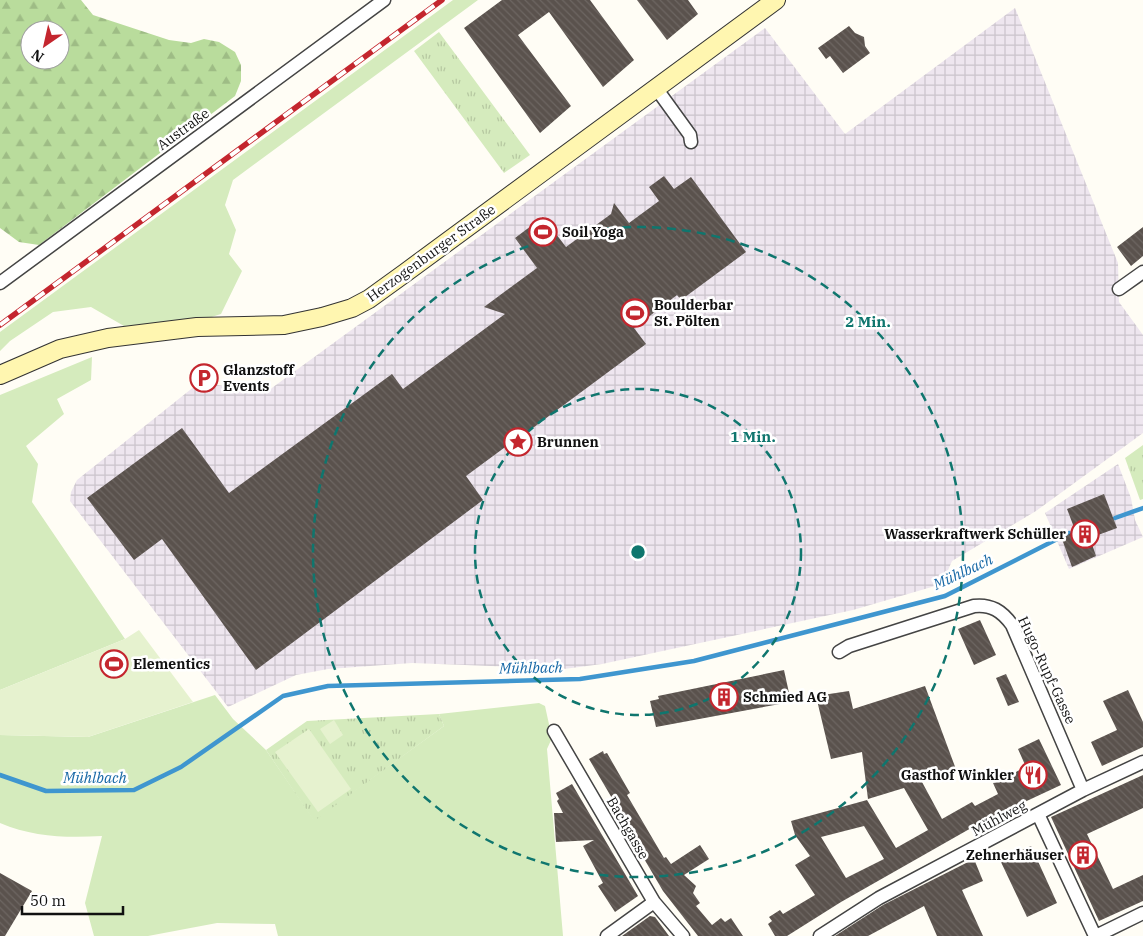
<svg xmlns="http://www.w3.org/2000/svg" width="1143" height="936" font-family="'IBM Plex Serif',serif">
	<style>
		.industrial { fill: url(#industrial-grid) }
		.grass { fill: #d5ebbd }
		.forest { fill: url(#forest-firs); fill-rule: evenodd }
		.park { fill: url(#park-tufts) }
		.pitch { fill: #e6f2cf }
		.lines { fill: none; stroke-linecap: round; stroke-linejoin: round }
		.stream { stroke: #3f96cf; stroke-width: 4.5 }
		.building { fill: url(#building-back-hatch); fill-rule: evenodd }
		.street-casing { stroke: #444; stroke-width: 15 }
		.secondary-casing { stroke: #333; stroke-width: 20 }
		.street { stroke: #fff; stroke-width: 12 }
		.secondary { stroke: #fff6b0; stroke-width: 18 }
		.rail-casing { stroke: #c4262e; stroke-width: 5.5 }
		.rail { stroke: #fff; stroke-width: 4; stroke-dasharray: 11; stroke-linecap: butt }
		.ring { fill: none; stroke: #0f766e; stroke-width: 2.5; stroke-dasharray: 9 6 }
		.labels { text-anchor: middle; stroke-width: 5; stroke-linejoin: round; paint-order: stroke }
		.street-label { font-size: 14px; fill: #111; stroke: #fff }
		.poi-label { font-size: 14px; font-weight: bold; fill: #111; stroke: #fff; text-anchor: start }
		.water-label { font-size: 15px; font-style: italic; fill: #1768a6; stroke: #fff }
		.centre { fill: #0f766e; stroke: #fff; stroke-width: 2.5 }
		.ring-label { font-size: 15px; text-anchor: middle; font-weight: bold; fill: #0f766e; stroke: #fff; stroke-width: 5; stroke-linejoin: round; paint-order: stroke }
	</style>
	<defs>
		<pattern id="industrial-grid" width="8" height="8" patternUnits="userSpaceOnUse" patternTransform="scale(1.25)"><rect width="8" height="8" fill="#eee6ef"/><path d="M0 4h8M4 0v8" fill="none" stroke="#cbc4cc"/></pattern>
		<pattern id="forest-firs" width="22" height="20" patternUnits="userSpaceOnUse" patternTransform="scale(1.25)"><rect width="22" height="20" fill="#b9dc9c"/><path d="M5 1l3.5 6h-7zM16 11l3.5 6h-7z" fill="#9ebc85"/></pattern>
		<pattern id="park-tufts" width="24" height="20" patternUnits="userSpaceOnUse" patternTransform="scale(1.25)"><rect width="24" height="20" fill="#d5ebbd"/><path d="M3 7l-1-3M5 7V3M7 7l1-3M15 17l-1-3M17 17v-4M19 17l1-3" fill="none" stroke="#b6c8a1"/></pattern>
		<pattern id="building-back-hatch" width="6" height="6" patternUnits="userSpaceOnUse" patternTransform="scale(1.25)"><rect width="6" height="6" fill="#5a524d"/><path d="M-1 5l2 2M0 0l6 6M5-1l2 2" fill="none" stroke="#6d6662"/></pattern>
	</defs>
	<rect width="100%" height="100%" fill="#fffdf5"/>
	<!-- industrial -->
	<path class="industrial" d="M1015 8 1118 263 1119 302 1143 335V433L1036 511 952 561 942 584 853 610 602 664 564 669 412 663 328 669 296 675 228 707 70 501 71 492 77 480 200 382 265 393 765 28 845 134Z
		M1118 464 1131 498 1135 520 1143 537 1069 569 1045 513Z"/>
	<!-- grass -->
	<path class="grass" d="M453 0H478L233 180 225 205 236 230 229 254 242 271 221 314 205 319 124 326 91 307 53 312 10 341 0 351V332Z
		M92 357 91 380 57 399 64 414 26 446 38 464 32 502 125 639 0 690V395Z
		M215 695 233 719 266 750 314 820 444 726 439 714 539 703 545 706 552 738 547 749 563 936H278L275 924 217 923 148 936H94L85 903 102 836C66 838 33 837 0 823V735L88 737Z"/>
	<!-- forest -->
	<path class="forest" d="M0 0H81L93 15 169 40 191 43 204 39 219 42 235 52 241 65V81L235 96 39 245 19 242 0 228ZM30 30H60V60H30Z"/>
	<!-- park -->
	<path class="park" d="M439 32 530 155 504 173 414 51Z
		M1143 445V499L1140 500 1125 458Z
		M439 714 444 726 314 821 266 750 307 721Z"/>
	<!-- pitch -->
	<path class="pitch" d="M139 630 193 702 88 737 0 735V690L125 639Z
		M334 720 343 735 330 744 320 729Z
		M309 729 351 789 318 812 275 752Z"/>
	<g class="lines">
		<!-- stream -->
		<path class="stream" d="M1115 518 1143 508
			M0 775 46 791 134 790 181 767 283 696 328 686 580 679 694 661 945 596 1069 533"/>
	</g>
	<!-- building -->
	<path class="building" d="M502 0H590L634 60 603 87 549 12 518 35 571 106 540 133 464 28Z
		M637 0H688L698 14 667 40Z
		M849 26 855 33 864 37 865 46 870 53 843 73 830 56 826 59 818 48Z
		M664 176 674 189 691 177 746 252 681 300 677 295 634 328 646 344 522 436 519 442H512L466 476 483 500 256 670 162 539 134 560 87 498 182 428 229 493 392 374 403 389 505 314 484 307 537 268 515 238 543 217 566 247 611 214 614 203 629 223 659 201 649 187Z
		M1143 227V256L1131 266 1117 247Z
		M1104 494 1117 528 1090 538 1096 556 1072 567 1062 539 1075 530 1067 509Z
		M980 620 996 655 974 665 958 629Z
		M784 670 791 702 656 727 650 701 659 699 658 696Z
		M1006 674 1019 702 1008 706 996 678Z
		M925 686 957 772 922 782 942 819 972 802 975 806 998 794 993 783 1026 767 1018 749 1039 739 1061 785 980 823 841 902 787 936H775L768 924 772 921 769 917 780 910 783 914 815 895 795 865 810 856 795 835 791 821 867 800 896 848 928 830 904 788 868 799 862 752 831 759 816 696 849 691 853 709ZM864 826 884 859 846 878 821 837Z
		M1128 690 1143 722V747L1102 766 1091 742 1117 730 1103 701Z
		M603 751 604 754 607 753 630 793 627 795 664 858 666 857 671 864 700 845 709 859 684 875 696 886 693 893 700 903 696 906 712 925 721 918 725 922 731 918 743 936H698L663 891 613 806 616 805 589 759Z
		M1143 775V808L1087 834 1113 889 1143 875V901L1099 921 1051 817Z
		M572 784 638 896 615 912 598 886 603 883 583 846 594 840 556 842 554 813H563L557 801 559 799 556 793Z
		M1031 846 1057 903 1027 917 1000 860Z
		M974 859 983 881 962 890 983 936H937L924 906 868 936H835L883 905Z
		M0 873 32 891 5 936H0Z
		M650 916 655 917 669 936H622Z"/>
	<g class="lines">
		<!-- street casing -->
		<g class="street-casing">
			<path id="street" d="M656 88 690 135 691 142
				M0 283 384 0
				M1119 289 1143 272
				M839 652 849 646 974 606C991 604 1002 611 1012 625L1083 790
				M554 731 654 902 683 936
				M1038 814 1095 936
				M607 936 654 902
				M820 936 879 898 1083 790 1143 762
				M1096 936 1143 913"/>
		</g>
		<!-- secondary casing -->
		<g class="secondary-casing">
			<path id="secondary" d="M0 375 60 349 108 338 197 327 284 325 322 317 352 308 369 299 405 273 776 0"/>
		</g>
		<!-- street -->
		<use href="#street" class="street"/>
		<!-- secondary -->
		<use href="#secondary" class="secondary"/>
		<!-- rail casing -->
		<g class="rail-casing">
			<path id="rail" d="M0 325 442 0"/>
		</g>
		<!-- rail -->
		<use href="#rail" class="rail"/>
	</g>
	<!-- distance rings -->
	<g class="ring">
		<circle cx="638" cy="552" r="163"/>
		<circle cx="638" cy="552" r="325"/>
	</g>
	<!-- icons -->
	<defs>
		<g id="stadium-ring" transform="scale(1.4375)"><circle r="9.5" fill="#fff" stroke="#c4262e" stroke-width="1.5"/><path d="M0-5a6.5 5 0 1 0 0 10a6.5 5 0 1 0 0-10ZM-3.5-1.8h7v3.6h-7Z" fill="#c4262e"/></g>
		<g id="parking-ring" transform="scale(1.4375)"><circle r="9.5" fill="#fff" stroke="#c4262e" stroke-width="1.5"/><path d="M-3.5-5.5H1a3.5 3.5 0 0 1 0 7H-1V5.5H-3.5ZM-1-3.4V-.6H.8a1.4 1.4 0 0 0 0-2.8Z" fill="#c4262e"/></g>
		<g id="sight-ring" transform="scale(1.4375)"><circle r="9.5" fill="#fff" stroke="#c4262e" stroke-width="1.5"/><path d="M0-6L1.8-2.2L6-1.7L2.9 1.2L3.7 5.4L0 3.3L-3.7 5.4L-2.9 1.2L-6-1.7L-1.8-2.2Z" fill="#c4262e"/></g>
		<g id="building-ring" transform="scale(1.4375)"><circle r="9.5" fill="#fff" stroke="#c4262e" stroke-width="1.5"/><path d="M-4-6H4V6H1V3H-1V6H-4ZM-2.5-4.3h1.7v1.8h-1.7ZM.8-4.3h1.7v1.8H.8ZM-2.5-1h1.7V.8h-1.7ZM.8-1h1.7V.8H.8Z" fill="#c4262e"/></g>
		<g id="restaurant-ring" transform="scale(1.4375)"><circle r="9.5" fill="#fff" stroke="#c4262e" stroke-width="1.5"/><path d="M-5-6h1v4h1v-4h1v4h1v-4h1v5L-1.5 .5V6h-2V.5L-5-1ZM5-6V6H3V1.5H1.5Q1.5-4 5-6Z" fill="#c4262e"/></g>
	</defs>
	<g fill-rule="evenodd">
		<use href="#stadium-ring" x="543" y="232"/>
		<use href="#stadium-ring" x="635" y="313"/>
		<use href="#parking-ring" x="204" y="378"/>
		<use href="#sight-ring" x="518" y="442"/>
		<use href="#building-ring" x="1085" y="534"/>
		<use href="#stadium-ring" x="114" y="664"/>
		<use href="#building-ring" x="724" y="697"/>
		<use href="#restaurant-ring" x="1033" y="775"/>
		<use href="#building-ring" x="1083" y="855"/>
	</g>
	<g class="labels">
		<!-- street labels -->
		<g class="street-label">
			<text transform="translate(183 129) rotate(-36)" y="5">Austraße</text>
			<text transform="translate(431 253) rotate(-36)" y="5">Herzogenburger Straße</text>
			<text transform="translate(1047 670) rotate(65)" y="5">Hugo-Rupf-Gasse</text>
			<text transform="translate(999 818) rotate(-28)" y="5">Mühlweg</text>
			<text transform="translate(628 828) rotate(60)" y="5">Bachgasse</text>
		</g>
		<!-- poi labels -->
		<g class="poi-label">
			<text x="562" y="237">Soil Yoga</text>
			<text x="654" y="310">Boulderbar<tspan x="654" dy="16">St. Pölten</tspan></text>
			<text x="223" y="375">Glanzstoff<tspan x="223" dy="16">Events</tspan></text>
			<text x="537" y="447">Brunnen</text>
			<text x="1066" y="539" text-anchor="end">Wasserkraftwerk Schüller</text>
			<text x="133" y="669">Elementics</text>
			<text x="743" y="702">Schmied AG</text>
			<text x="1014" y="780" text-anchor="end">Gasthof Winkler</text>
			<text x="1064" y="860" text-anchor="end">Zehnerhäuser</text>
		</g>
		<!-- water labels -->
		<g class="water-label">
			<text transform="translate(963 572) rotate(-25)" y="5">Mühlbach</text>
			<text transform="translate(531 668) rotate(-1)" y="5">Mühlbach</text>
			<text x="95" y="783">Mühlbach</text>
		</g>
	</g>
	<circle cx="638" cy="552" r="8" class="centre"/>
	<g class="ring-label">
		<text x="868" y="327">2 Min.</text>
		<text x="753" y="442">1 Min.</text>
	</g>
	<!-- north arrow -->
	<g transform="translate(45 45) rotate(214)"><circle r="24" fill="#ffffff" stroke="#a0a0a0"/>
	<path d="M0-4L9 19L0 12L-9 19Z" fill="#c4262e"/>
	<text y="-8" font-size="14" font-weight="bold" text-anchor="middle" fill="#111111">N</text>
	</g>
	<!-- scale -->
	<path d="M22 906v8h101v-8" fill="none" stroke="#111111" stroke-width="2.5"/>
	<text x="30" y="906" font-size="15" fill="#111111" stroke="#ffffff" stroke-width="4" paint-order="stroke">50 m</text>
</svg>
